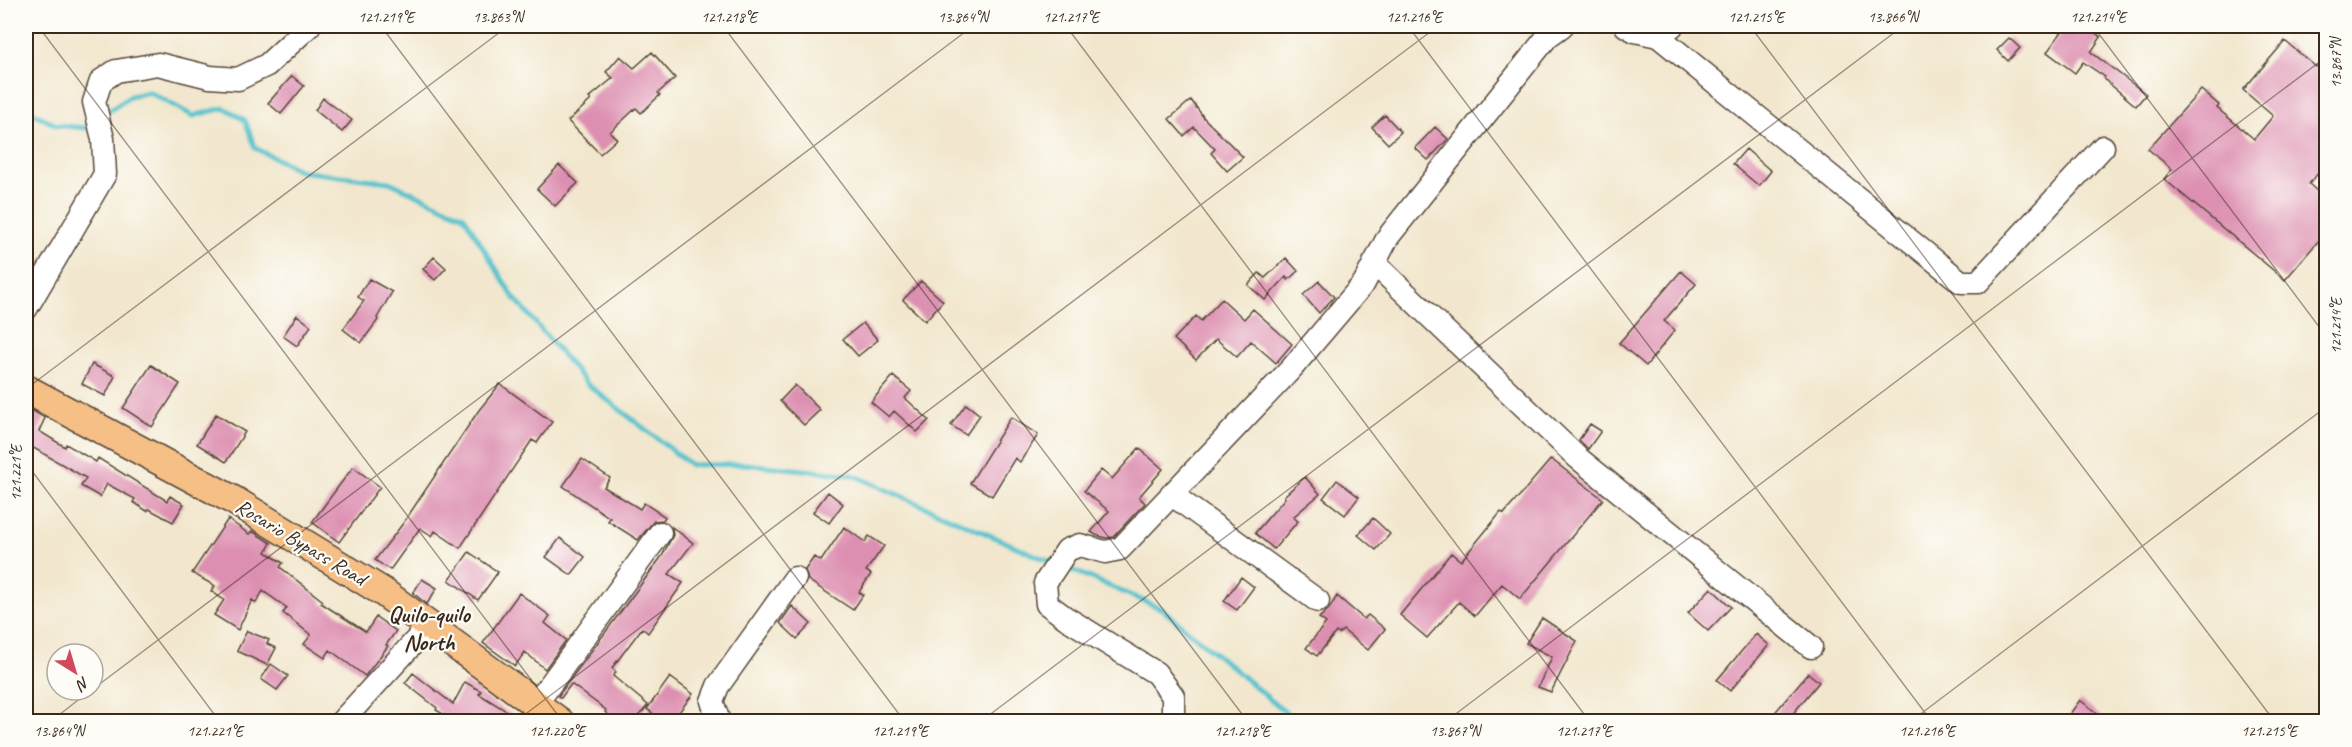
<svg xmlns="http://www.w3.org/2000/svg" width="2352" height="747" font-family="Caveat,sans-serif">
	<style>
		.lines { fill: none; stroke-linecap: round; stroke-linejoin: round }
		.stream { stroke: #56c3cd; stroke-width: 5 }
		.building { fill: #dd8fb1 }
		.minor-casing { stroke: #564638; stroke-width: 25 }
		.major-casing { stroke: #564638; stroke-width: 31 }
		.minor { stroke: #fff; stroke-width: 22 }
		.major { stroke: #f5bf86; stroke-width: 28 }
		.ticks { fill: none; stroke: #3b2a1e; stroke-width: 1.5; stroke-opacity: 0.45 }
		.labels { text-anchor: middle; stroke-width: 4.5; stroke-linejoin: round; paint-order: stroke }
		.street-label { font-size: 21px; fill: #3b2a1e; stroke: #fdfcf7 }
		.quarter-label { font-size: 24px; font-weight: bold; fill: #3b2a1e; stroke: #fdfcf7 }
		.neatline { fill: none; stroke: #3b2a1e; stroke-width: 2 }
		.ticks-label { font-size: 15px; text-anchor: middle; fill: #3b2a1e }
	</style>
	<rect width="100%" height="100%" fill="#fdfcf7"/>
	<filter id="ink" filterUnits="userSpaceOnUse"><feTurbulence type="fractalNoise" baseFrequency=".0167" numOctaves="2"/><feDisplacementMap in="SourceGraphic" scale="12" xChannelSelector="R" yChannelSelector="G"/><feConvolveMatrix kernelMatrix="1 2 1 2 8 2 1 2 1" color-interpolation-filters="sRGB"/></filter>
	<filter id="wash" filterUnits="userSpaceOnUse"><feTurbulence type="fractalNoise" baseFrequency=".008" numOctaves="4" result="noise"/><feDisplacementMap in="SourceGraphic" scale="24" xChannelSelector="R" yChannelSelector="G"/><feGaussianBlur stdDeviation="1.35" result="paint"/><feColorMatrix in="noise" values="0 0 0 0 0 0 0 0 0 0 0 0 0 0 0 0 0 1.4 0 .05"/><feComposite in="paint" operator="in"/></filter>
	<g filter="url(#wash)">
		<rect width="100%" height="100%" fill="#f2e7ce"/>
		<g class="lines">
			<!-- stream -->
			<path class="stream" d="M26 109 56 125 85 128 93 122
				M103 115 131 96 149 92 193 116 224 108 245 120 255 148 300 171 389 182 464 216 512 295 587 384 691 465 745 464 853 475 1051 562
				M1063 566 1162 609 1297 722"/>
		</g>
		<g id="blocks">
			<!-- building -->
			<path class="building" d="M2066 26H2085L2101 37 2091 52 2146 94 2136 106 2104 79 2105 77 2083 62 2075 73 2047 52Z
				M2009 38 2020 48 2008 61 1997 50Z
				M2285 41 2316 67 2326 55V164L2309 184 2326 199V232L2285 280 2164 179 2172 169 2148 149 2201 90 2219 105 2217 108 2254 139 2273 116 2243 90Z
				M652 52 675 78 658 93 660 95 641 113 636 108 610 132 617 139 600 154 568 121 591 100 589 98 613 78 606 72 620 56 634 68Z
				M292 76 304 86 281 114 268 103Z
				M323 98 352 120 342 132 315 110Z
				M1191 100 1204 118 1243 157 1227 171 1211 153 1215 149 1194 127 1184 136 1169 119Z
				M1385 115 1401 132 1388 144 1372 127Z
				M1435 127 1448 139 1428 160 1415 148Z
				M1746 149 1771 171 1759 186 1733 164Z
				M559 165 578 183 555 206 537 189Z
				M434 257 446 268 435 280 423 269Z
				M1286 258 1298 271 1288 280 1286 277 1265 300 1248 285 1259 273 1265 278Z
				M1681 271 1696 284 1664 321 1675 330 1646 366 1619 343Z
				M369 279 392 292 377 318 378 320 361 343 343 329 364 301 358 297Z
				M921 281 943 301 925 321 903 300Z
				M1319 281 1334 297 1319 313 1303 295Z
				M1222 299 1244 319 1253 309 1292 344 1276 363 1251 341 1237 357 1216 339 1196 360 1174 339 1196 316 1201 321Z
				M297 315 311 326 297 346 283 336Z
				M863 323 878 340 858 356 843 339Z
				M92 364 115 376 105 396 82 384Z
				M151 365 180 384 152 427 123 408Z
				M893 376 911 391 905 398 929 420 917 432 894 411 889 417 871 402Z
				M500 384 552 422 537 443 532 440 460 548 435 531 432 536 420 528 390 570 375 560 404 522 479 410Z
				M795 385 820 410 804 425 780 401Z
				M966 404 980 415 966 435 951 425Z
				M26 407 45 418 39 431 65 447 66 444 96 462 98 458 167 501 170 496 184 504 173 522 149 509 147 511 133 502 135 499 107 484 100 497 81 486 86 478 32 447 26 463Z
				M216 414 245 432 226 462 197 444Z
				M1011 417 1038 435 1020 462 1015 458 992 496 970 483Z
				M1590 424 1601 431 1588 449 1579 440Z
				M1139 448 1163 469 1139 497 1145 503 1113 537 1106 538 1096 535 1091 532 1109 511 1084 491 1101 470 1112 479Z
				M582 459 610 478 604 487 640 509 644 503 665 517 663 520 654 521 638 540 608 521 610 518 563 486Z
				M1551 459 1603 499 1520 599 1502 584 1475 616 1459 602 1427 638 1400 615 1451 553 1461 561 1501 512 1504 514Z
				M353 467 380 487 339 542 312 522Z
				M1305 477 1320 494 1293 517 1298 521 1274 549 1255 533 1285 498 1284 496Z
				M1337 480 1359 497 1345 515 1323 498Z
				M828 492 843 504 829 523 813 512Z
				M1373 518 1390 534 1376 550 1358 535Z
				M228 519 249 534 252 531 271 543 266 552 283 563 280 567 323 601 321 603 366 632 376 617 396 631 386 645 388 646 365 676 330 650 325 658 304 644 311 635 283 613 287 608 263 591 256 603 252 600 238 630 214 615 224 600 211 591 215 586 192 573Z
				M672 527 693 543 669 574 683 583 648 633 642 628 612 668 616 672 613 676 648 705 634 722H616L605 712 606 710 571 684 561 698 558 696 662 556 673 535Z
				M844 527 865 542 869 536 884 546 866 571 871 574 859 592 863 595 853 610 808 580 805 570 814 557 821 561Z
				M560 538 585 557 571 575 546 557Z
				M469 552 498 572 478 600 449 580Z
				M1241 577 1254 587 1237 610 1224 601Z
				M422 579 437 588 427 604 413 593Z
				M1711 588 1731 607 1708 631 1688 613Z
				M519 593 550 616 545 623 566 640 545 669 525 652 515 666 483 643Z
				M1337 596 1364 619 1368 615 1385 629 1368 650 1343 630 1339 634 1336 632 1317 656 1306 648 1326 623 1319 618 1329 609Z
				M792 606 811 624 797 639 780 623Z
				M1542 618 1577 641 1551 692 1538 687 1552 657 1526 643Z
				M247 631 269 640 267 644 276 648 267 665 237 651Z
				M1756 634 1769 645 1730 691 1717 680Z
				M271 664 288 676 277 690 261 679Z
				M413 673 453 704 465 682 481 691 479 694 524 722H457L436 710 437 708 405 683Z
				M1808 673 1819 682 1786 722H1767Z
				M670 677 693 694 679 712 693 722H664L647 709Z
				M2080 700 2108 722H2064Z"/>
		</g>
	</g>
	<g filter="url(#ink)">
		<use href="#blocks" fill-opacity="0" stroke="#564638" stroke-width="1.5"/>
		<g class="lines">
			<!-- minor casing -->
			<g class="minor-casing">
				<path id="minor" d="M1626 26 1635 31 1658 36 1672 26
					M1658 36 1961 282H1978L2103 147
					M1374 263 1578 458 1811 647
					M26 309 105 174 103 139 94 102 101 81 116 71 158 64 210 77 238 79 267 65 309 26
					M1171 494 1318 601
					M536 704 660 533
					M341 722 429 626
					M719 722 712 701 718 686 795 578
					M1173 722V696L1156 673 1066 618 1047 604 1045 583 1067 550 1080 545 1105 552 1120 549 1291 369 1364 283 1388 237 1548 36 1562 26"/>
			</g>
			<!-- major casing -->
			<g class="major-casing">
				<path id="major" d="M26 389 235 501 383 592 560 722"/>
			</g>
			<!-- minor -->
			<use href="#minor" class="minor"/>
			<!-- major -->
			<use href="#major" class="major"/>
		</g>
	</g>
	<!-- ticks -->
	<path class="ticks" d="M38 26 563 722M381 26 905 722M723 26 1248 722M1066 26 1590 722M1408 26 1932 722M1750 26 2275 722M2093 26 2326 336M26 39 43 26M26 389 508 26M26 463 220 722M93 689 973 26M50 722 91 690M515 722 1438 26M980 722 1903 26M1445 722 2326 57M1910 722 2326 407"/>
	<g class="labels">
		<!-- street labels -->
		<g class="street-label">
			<text transform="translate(301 542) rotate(31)" y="7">Rosario Bypass Road</text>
		</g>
		<!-- quarter labels -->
		<g class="quarter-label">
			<text x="429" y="622">Quilo-quilo<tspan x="429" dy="28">North</tspan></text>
		</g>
	</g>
	<!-- margin -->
	<rect width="2352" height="747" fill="none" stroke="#fdfcf7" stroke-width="66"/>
	<!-- north arrow -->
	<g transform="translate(75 672) rotate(143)"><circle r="28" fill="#fdfcf7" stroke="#afa8a0" stroke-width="1.5"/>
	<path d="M0-4.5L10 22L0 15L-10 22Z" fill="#d1495b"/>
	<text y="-9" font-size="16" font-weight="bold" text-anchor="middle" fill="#3b2a1e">N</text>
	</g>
	<rect x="33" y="33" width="2286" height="681" class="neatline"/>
	<g class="ticks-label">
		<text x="386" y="22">121.219°E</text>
		<text x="498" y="22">13.863°N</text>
		<text x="729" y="22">121.218°E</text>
		<text x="963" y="22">13.864°N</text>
		<text x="1071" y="22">121.217°E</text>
		<text x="1414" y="22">121.216°E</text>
		<text x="1756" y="22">121.215°E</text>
		<text x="1893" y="22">13.866°N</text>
		<text x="2098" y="22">121.214°E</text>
		<text transform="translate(2336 63) rotate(-90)" y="5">13.867°N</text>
		<text transform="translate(2336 326) rotate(-90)" y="5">121.214°E</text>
		<text transform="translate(16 473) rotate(-90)" y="5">121.221°E</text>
		<text x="59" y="736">13.864°N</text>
		<text x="215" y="736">121.221°E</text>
		<text x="557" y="736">121.220°E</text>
		<text x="900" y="736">121.219°E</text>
		<text x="1242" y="736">121.218°E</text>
		<text x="1455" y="736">13.867°N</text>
		<text x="1584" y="736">121.217°E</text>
		<text x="1927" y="736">121.216°E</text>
		<text x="2269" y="736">121.215°E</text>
	</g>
</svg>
